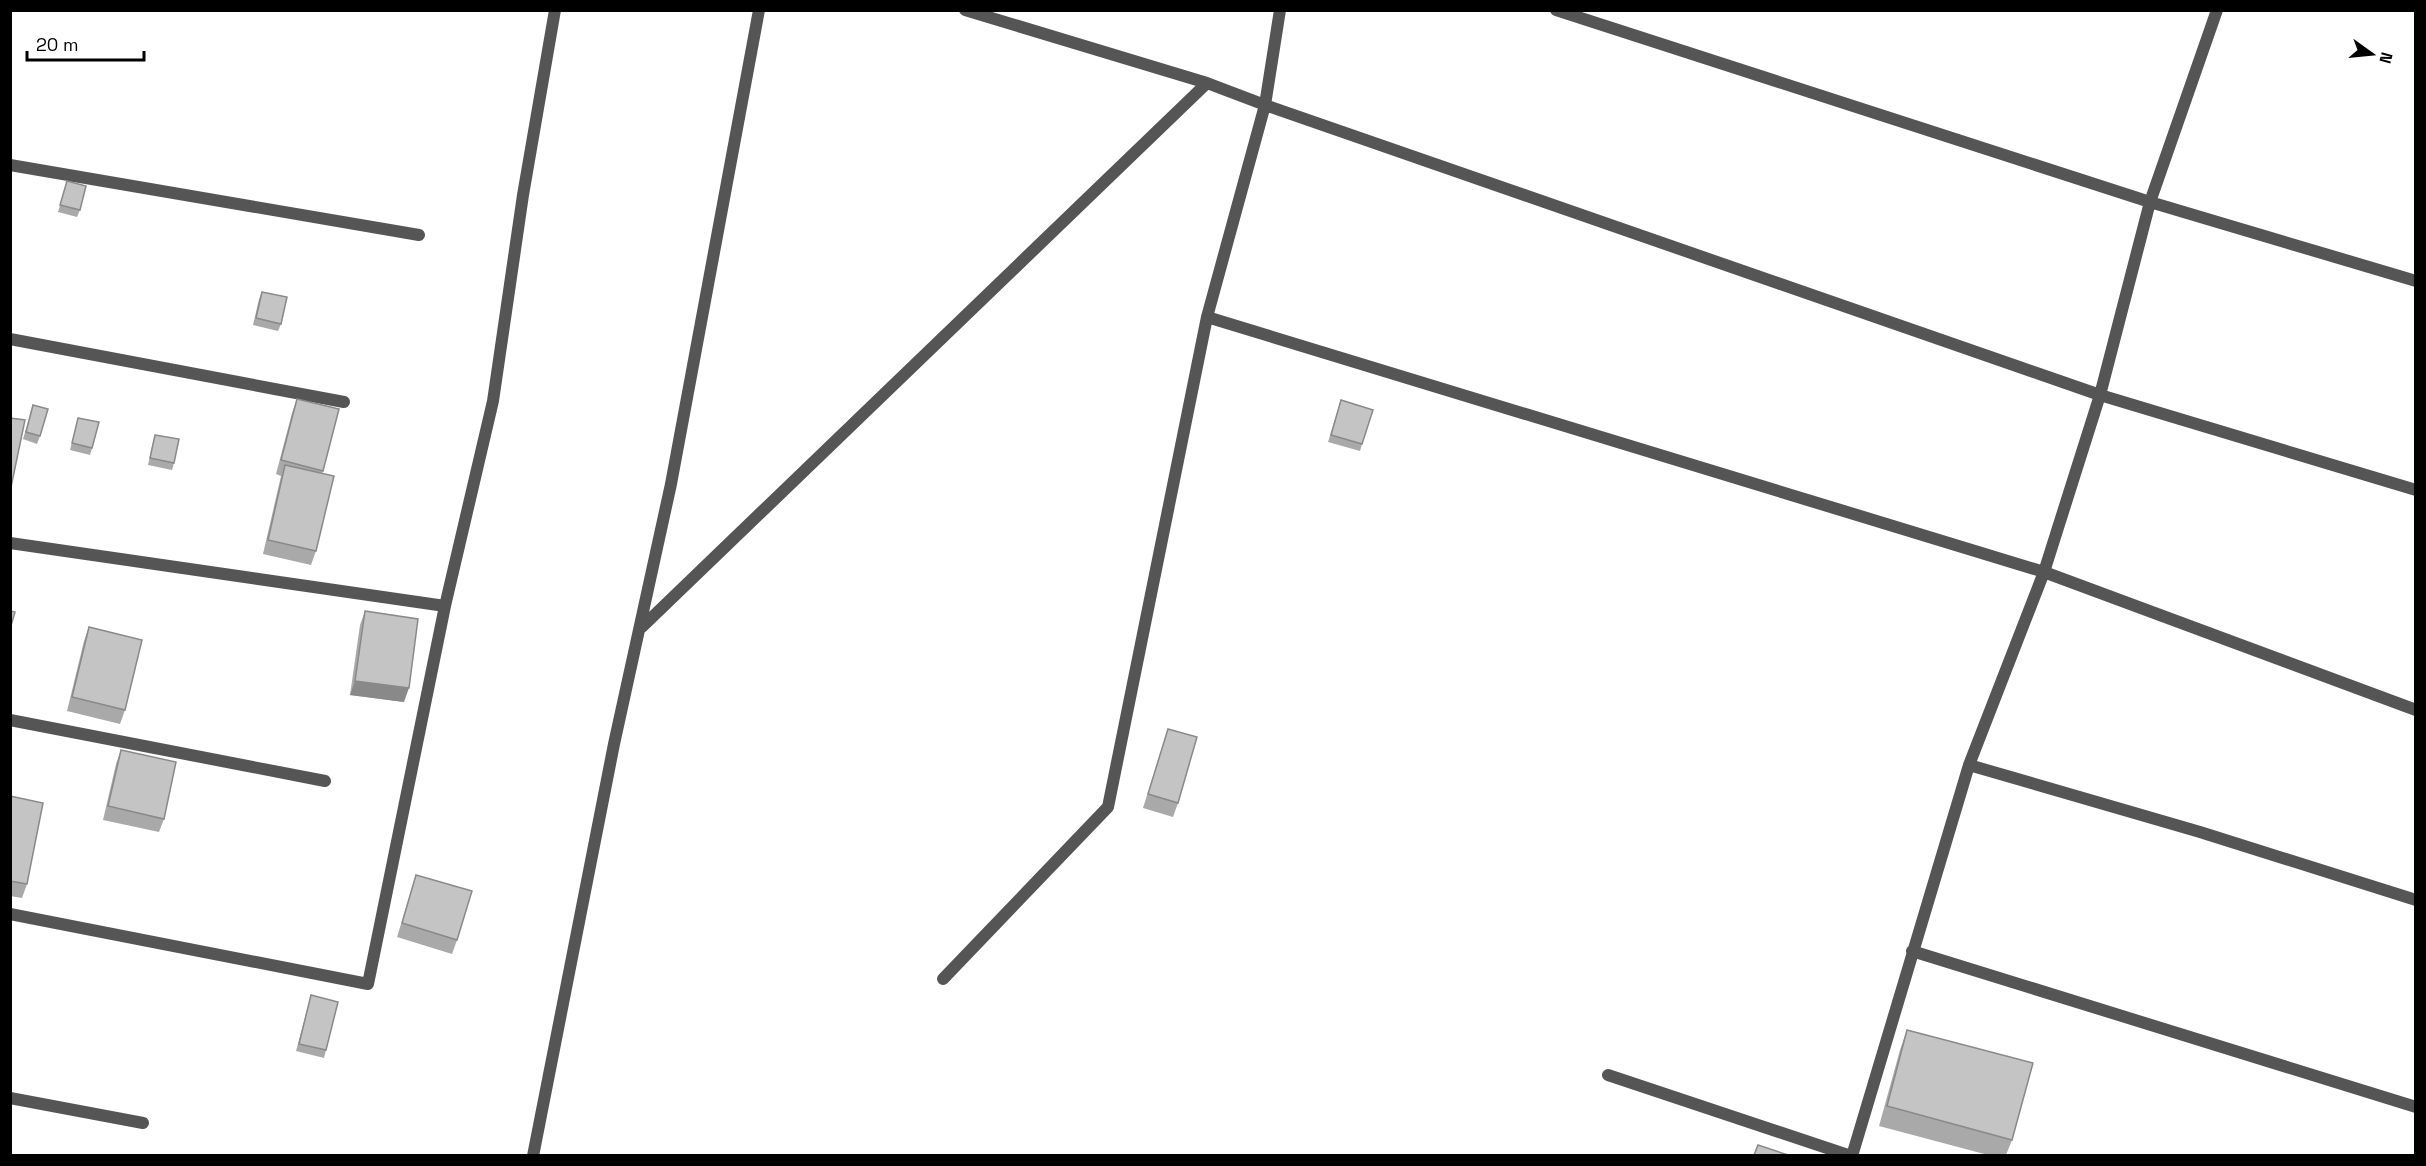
<svg xmlns="http://www.w3.org/2000/svg" width="2426" height="1166" font-family="'Space Grotesk',sans-serif">
	<style>
		.lines { fill: none; stroke-linecap: round; stroke-linejoin: round }
		.street { stroke: #555; stroke-width: 12 }
		.wall { fill: #a9a9a9 }
		.shaded-wall { fill: #898989 }
		.building { fill: #c4c4c4; stroke: #898989; stroke-width: 1.5 }
	</style>
	<rect width="100%" height="100%" fill="#fff"/>
	<g class="lines">
		<!-- street -->
		<path class="street" d="M965 10 1207 83 1265 105 2100 395 2416 490
			M1556 10 2150 202 2416 281
			M10 165 419 235
			M1207 317 2044 572 2416 710
			M10 339 344 402
			M10 543 445 606
			M642 627 1207 83
			M10 720 325 781
			M1969 765 2200 832 2416 900
			M10 914 368 984 445 606 493 401 523 195 555 10
			M1912 951 2416 1107
			M943 979 1108 807 1207 317 1265 105 1280 10
			M1608 1075 1851 1156
			M10 1098 143 1123
			M533 1156 614 744 671 484 759 10
			M1852 1156 1969 765 2044 572 2100 395 2150 202 2217 10"/>
	</g>
	<!-- wall -->
	<path class="wall" d="M67 181 80 210 77 217 58 212Z
		M262 292 281 324 278 331 253 325 259 299Z
		M297 399 339 409 322 474 316 551 311 565 263 554 281 476 276 474 292 413Z
		M1341 400 1362 444 1360 451 1328 442Z
		M33 405 40 436 37 444 23 439Z
		M78 418 92 448 90 455 70 450Z
		M155 435 174 463 172 470 148 465 153 442Z
		M365 611 404 702 350 695 360 625Z
		M89 627 125 710 120 724 67 711 84 641Z
		M1168 729 1178 803 1173 817 1143 808Z
		M121 750 164 819 159 832 103 820 116 764Z
		M10 796 27 884 22 898 10 896Z
		M416 875 457 940 452 954 397 937Z
		M311 995 326 1050 324 1058 296 1051Z
		M1907 1030 2012 1140 2006 1155H1988L1879 1126 1900 1050Z"/>
	<!-- shaded-wall -->
	<path class="shaded-wall" d="M355 681 409 688 404 702 350 695Z"/>
	<!-- building -->
	<path class="building" d="M67 181 86 186 80 210 60 205Z
		M262 292 287 297 281 324 256 318Z
		M297 399 339 409 323 471 281 460Z
		M1341 400 1373 410 1362 444 1331 435Z
		M33 405 48 409 40 436 26 432Z
		M10 418 25 420 10 492Z
		M78 418 99 422 92 448 72 443Z
		M155 435 179 439 174 463 150 458Z
		M285 465 334 476 316 551 268 540Z
		M10 611 15 612 10 629Z
		M365 611 418 619 409 688 355 681Z
		M89 627 142 640 125 710 72 697Z
		M1168 729 1197 737 1178 803 1148 794Z
		M121 750 176 762 164 819 108 806Z
		M10 796 43 803 27 884 10 881Z
		M416 875 472 891 457 940 402 923Z
		M311 995 338 1002 326 1050 299 1044Z
		M1907 1030 2033 1063 2012 1140 1887 1106Z
		M1758 1145 1788 1155H1754Z"/>
	<!-- border -->
	<rect width="2426" height="1166" fill="none" stroke="#000000" stroke-width="24"/>
	<!-- north arrow -->
	<g transform="translate(2372 54) rotate(105)" stroke="#ffffff" stroke-width="4.5" paint-order="stroke">
	<path d="M0-4.5L10 22L0 15L-10 22Z" fill="#000000"/>
	<text y="-9" font-size="16" font-weight="bold" text-anchor="middle" fill="#000000">N</text>
	</g>
	<!-- scale -->
	<path d="M27 51v9h117v-9" fill="none" stroke="#000000" stroke-width="3"/>
	<text x="36" y="51" font-size="18" fill="#000000" stroke="#ffffff" stroke-width="4.5" paint-order="stroke">20 m</text>
</svg>
